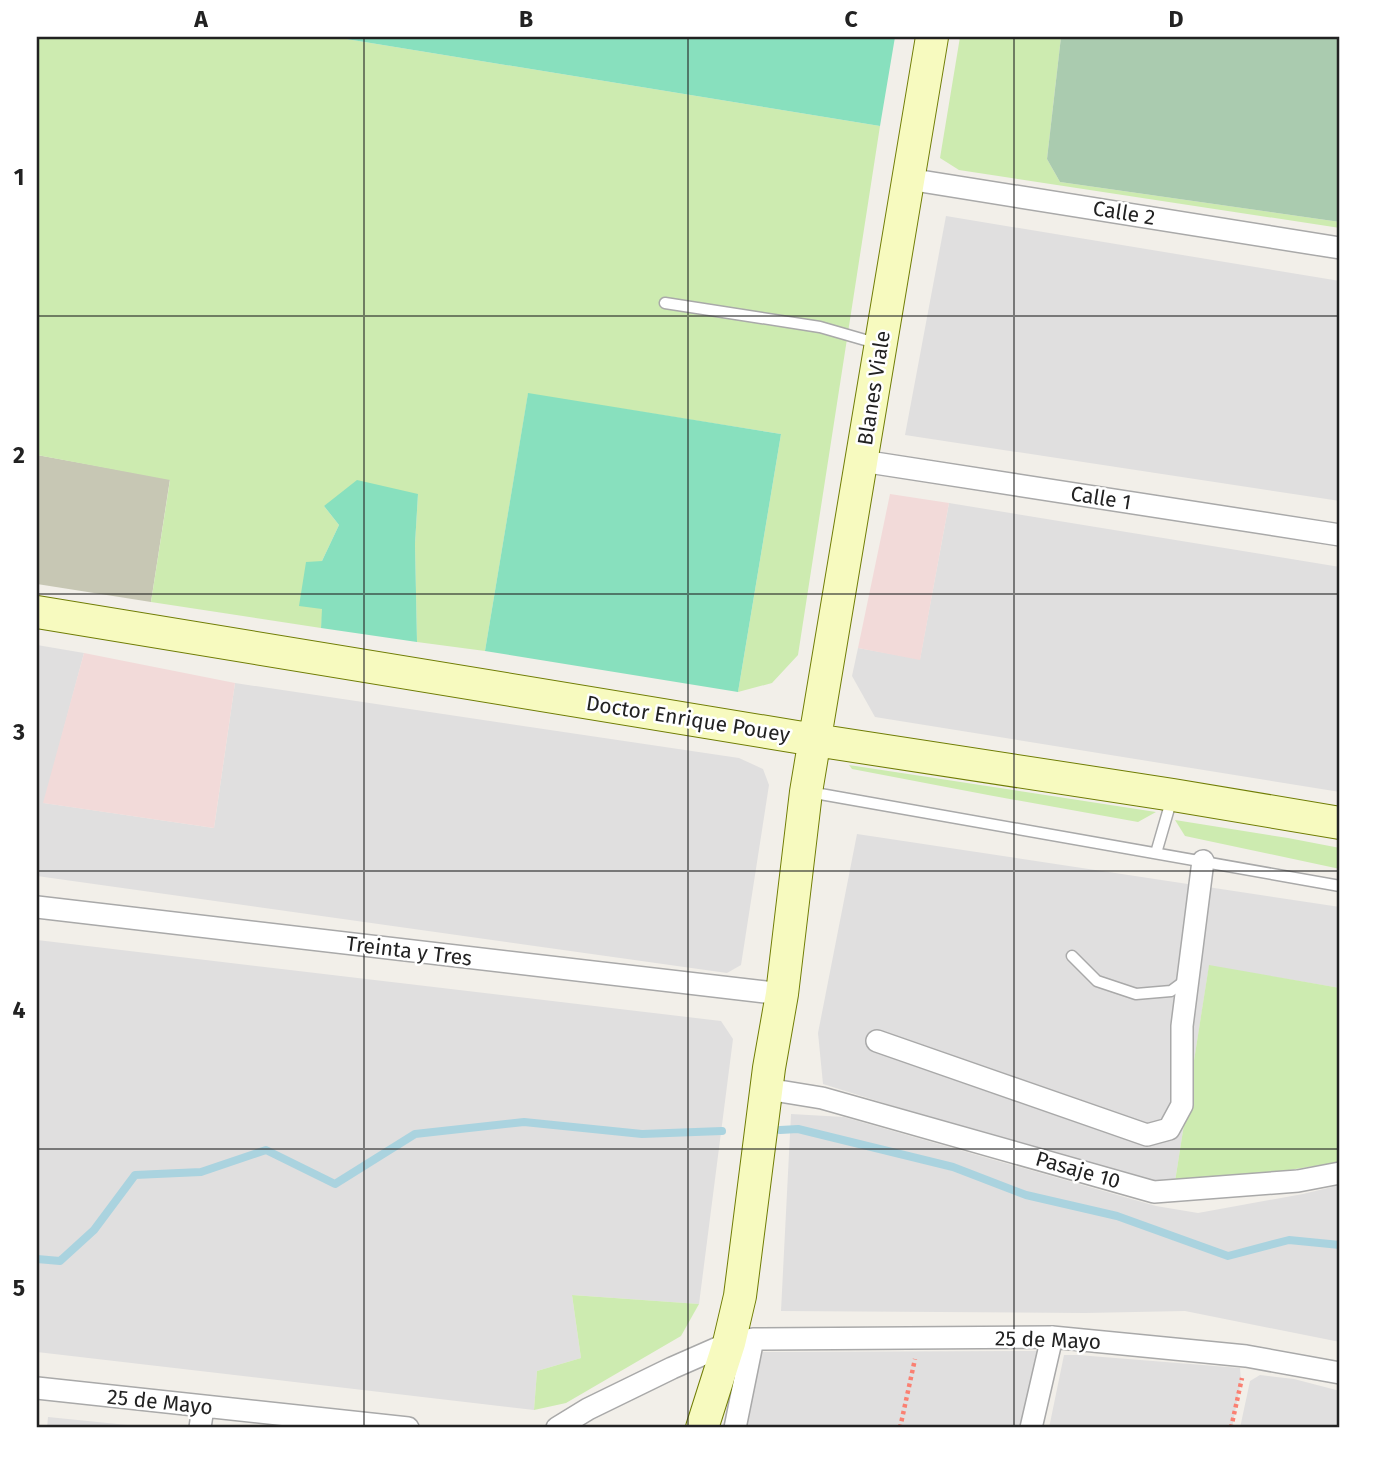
<svg xmlns="http://www.w3.org/2000/svg" width="1377" height="1465" font-family="'Fira Sans',sans-serif">
	<style>
		.residential { fill: #e0dfdf }
		.commercial { fill: #f2dad9 }
		.construction { fill: #c7c7b4 }
		.grass { fill: #cdebb0 }
		.cemetery { fill: #aacbaf }
		.pitch { fill: #88e0be }
		.lines { fill: none; stroke-linecap: round; stroke-linejoin: round }
		.stream { stroke: #aad3df; stroke-width: 8 }
		.lane-casing { stroke: #a9a9a9; stroke-width: 13 }
		.street-casing { stroke: #a9a9a9; stroke-width: 24 }
		.secondary-casing { stroke: #707d05; stroke-width: 34 }
		.path { stroke: #fa8072; stroke-width: 4.5; stroke-dasharray: 3.5 3.5; stroke-linecap: butt }
		.lane { stroke: #fff; stroke-width: 10 }
		.street { stroke: #fff; stroke-width: 21 }
		.secondary { stroke: #f7fabf; stroke-width: 32 }
		.grid { fill: none; stroke: #222; stroke-width: 2; stroke-opacity: 0.55 }
		.labels { text-anchor: middle; stroke-width: 5; stroke-linejoin: round; paint-order: stroke }
		.street-label { font-size: 21px; fill: #222; stroke: #fff }
		.neatline { fill: none; stroke: #222; stroke-width: 2.5 }
		.grid-label { font-size: 23px; text-anchor: middle; font-weight: bold; fill: #222 }
	</style>
	<rect width="100%" height="100%" fill="#f2efe9"/>
	<!-- residential -->
	<path class="residential" d="M946 216 1340 281V501L905 435Z
		M949 503 1340 567V792L875 717 852 676 858 648 920 659Z
		M37 645 84 653 44 803 214 828 235 683 739 758 763 769 769 785 741 965 727 973 37 876Z
		M857 834 1340 907V988L1209 966 1174 1188 1091 1168 823 1084 818 1033Z
		M37 940 721 1021 733 1039 699 1304 572 1295 581 1358 537 1371 534 1410 37 1352Z
		M791 1114 844 1117 1156 1206 1198 1213 1303 1194 1340 1185V1342L1185 1311 1085 1313 781 1311Z
		M1040 1351 1025 1428H742L751 1360 763 1352Z
		M1064 1355H1078L1240 1368 1241 1381 1232 1428H1049Z
		M1260 1375 1294 1379 1340 1391V1428H1240L1250 1381Z
		M48 1417 147 1427 148 1428H47Z"/>
	<!-- commercial -->
	<path class="commercial" d="M890 494 949 503 920 660 858 648Z
		M84 653 235 683 214 828 43 803Z"/>
	<!-- construction -->
	<path class="construction" d="M37 455 170 479 151 602 37 584Z"/>
	<!-- grass -->
	<path class="grass" d="M37 37H334L880 126 798 655 772 683 738 692 781 434 528 394 485 651 417 642 415 544 418 494 324 506 339 525 322 561 323 609 321 628 151 602 170 480 37 455Z
		M960 37H1061L1047 159 1060 182 1340 222V228L959 170 940 158Z
		M849 765 1156 812 1138 822 988 795 852 769Z
		M1175 820 1288 838 1340 848V869L1185 836Z
		M1209 965 1340 988V1162L1174 1188Z
		M572 1295 699 1304 681 1336 566 1403 534 1410 537 1371 581 1358Z"/>
	<!-- cemetery -->
	<path class="cemetery" d="M1061 37H1340V222L1060 182 1047 159Z"/>
	<!-- pitch -->
	<path class="pitch" d="M334 37H895L880 126Z
		M528 393 781 434 738 692 485 651Z
		M357 480 418 494 415 544 417 642 321 628 322 609 299 606 306 562 322 561 339 525 324 506Z"/>
	<g class="lines">
		<!-- stream -->
		<path class="stream" d="M780 1130 798 1129 953 1167 1026 1195 1117 1216 1228 1256 1289 1240 1340 1245
			M37 1259 60 1261 94 1230 135 1175 201 1172 266 1150 335 1184 415 1134 524 1122 642 1134 722 1131"/>
		<!-- lane casing -->
		<g class="lane-casing">
			<path id="lane" d="M665 303 820 327 879 344
				M809 792 1340 886
				M1156 853 1172 798
				M1072 956 1097 981 1136 994 1171 991 1186 980"/>
		</g>
		<!-- street casing -->
		<g class="street-casing">
			<path id="street" d="M908 179 1340 248
				M862 461 1340 535
				M37 907 782 994
				M877 1041 1147 1135 1169 1129 1182 1105V1026L1203 861
				M767 1089 822 1098 1154 1192 1298 1181 1340 1173
				M753 1339 1052 1337 1246 1356 1340 1373
				M37 1388 408 1428
				M200 1428 203 1407
				M557 1428 588 1409 672 1368 729 1343 753 1339 735 1428
				M1031 1428 1052 1337"/>
		</g>
		<!-- secondary casing -->
		<g class="secondary-casing">
			<path id="secondary" d="M37 612 815 740 1173 795 1340 823
				M702 1428 729 1343 740 1296 769 1068 782 994 806 792 932 37"/>
		</g>
		<!-- path -->
		<path class="path" d="M900 1428 915 1359
			M1231 1428 1242 1378"/>
		<!-- lane -->
		<use href="#lane" class="lane"/>
		<!-- street -->
		<use href="#street" class="street"/>
		<!-- secondary -->
		<use href="#secondary" class="secondary"/>
	</g>
	<!-- grid -->
	<path class="grid" d="M364 37V1428M688 37V1428M1014 37V1428M37 316H1340M37 594H1340M37 871H1340M37 1149H1340"/>
	<g class="labels">
		<!-- street labels -->
		<g class="street-label">
			<text transform="translate(1124 213) rotate(9)" y="7">Calle 2</text>
			<text transform="translate(874 388) rotate(-81)" y="7">Blanes Viale</text>
			<text transform="translate(1101 498) rotate(9)" y="7">Calle 1</text>
			<text transform="translate(688 719) rotate(9)" y="7">Doctor Enrique Pouey</text>
			<text transform="translate(409 951) rotate(7)" y="7">Treinta y Tres</text>
			<text transform="translate(1078 1170) rotate(16)" y="7">Pasaje 10</text>
			<text transform="translate(1048 1340) rotate(2)" y="7">25 de Mayo</text>
			<text transform="translate(160 1402) rotate(6)" y="7">25 de Mayo</text>
		</g>
	</g>
	<!-- border -->
	<rect width="1377" height="1465" fill="none" stroke="#ffffff" stroke-width="77"/>
	<rect x="38" y="38" width="1300" height="1388" class="neatline"/>
	<g class="grid-label">
		<text x="201" y="27">A</text>
		<text x="526" y="27">B</text>
		<text x="851" y="27">C</text>
		<text x="1176" y="27">D</text>
		<text x="19" y="185">1</text>
		<text x="19" y="463">2</text>
		<text x="19" y="740">3</text>
		<text x="19" y="1018">4</text>
		<text x="19" y="1296">5</text>
	</g>
</svg>
